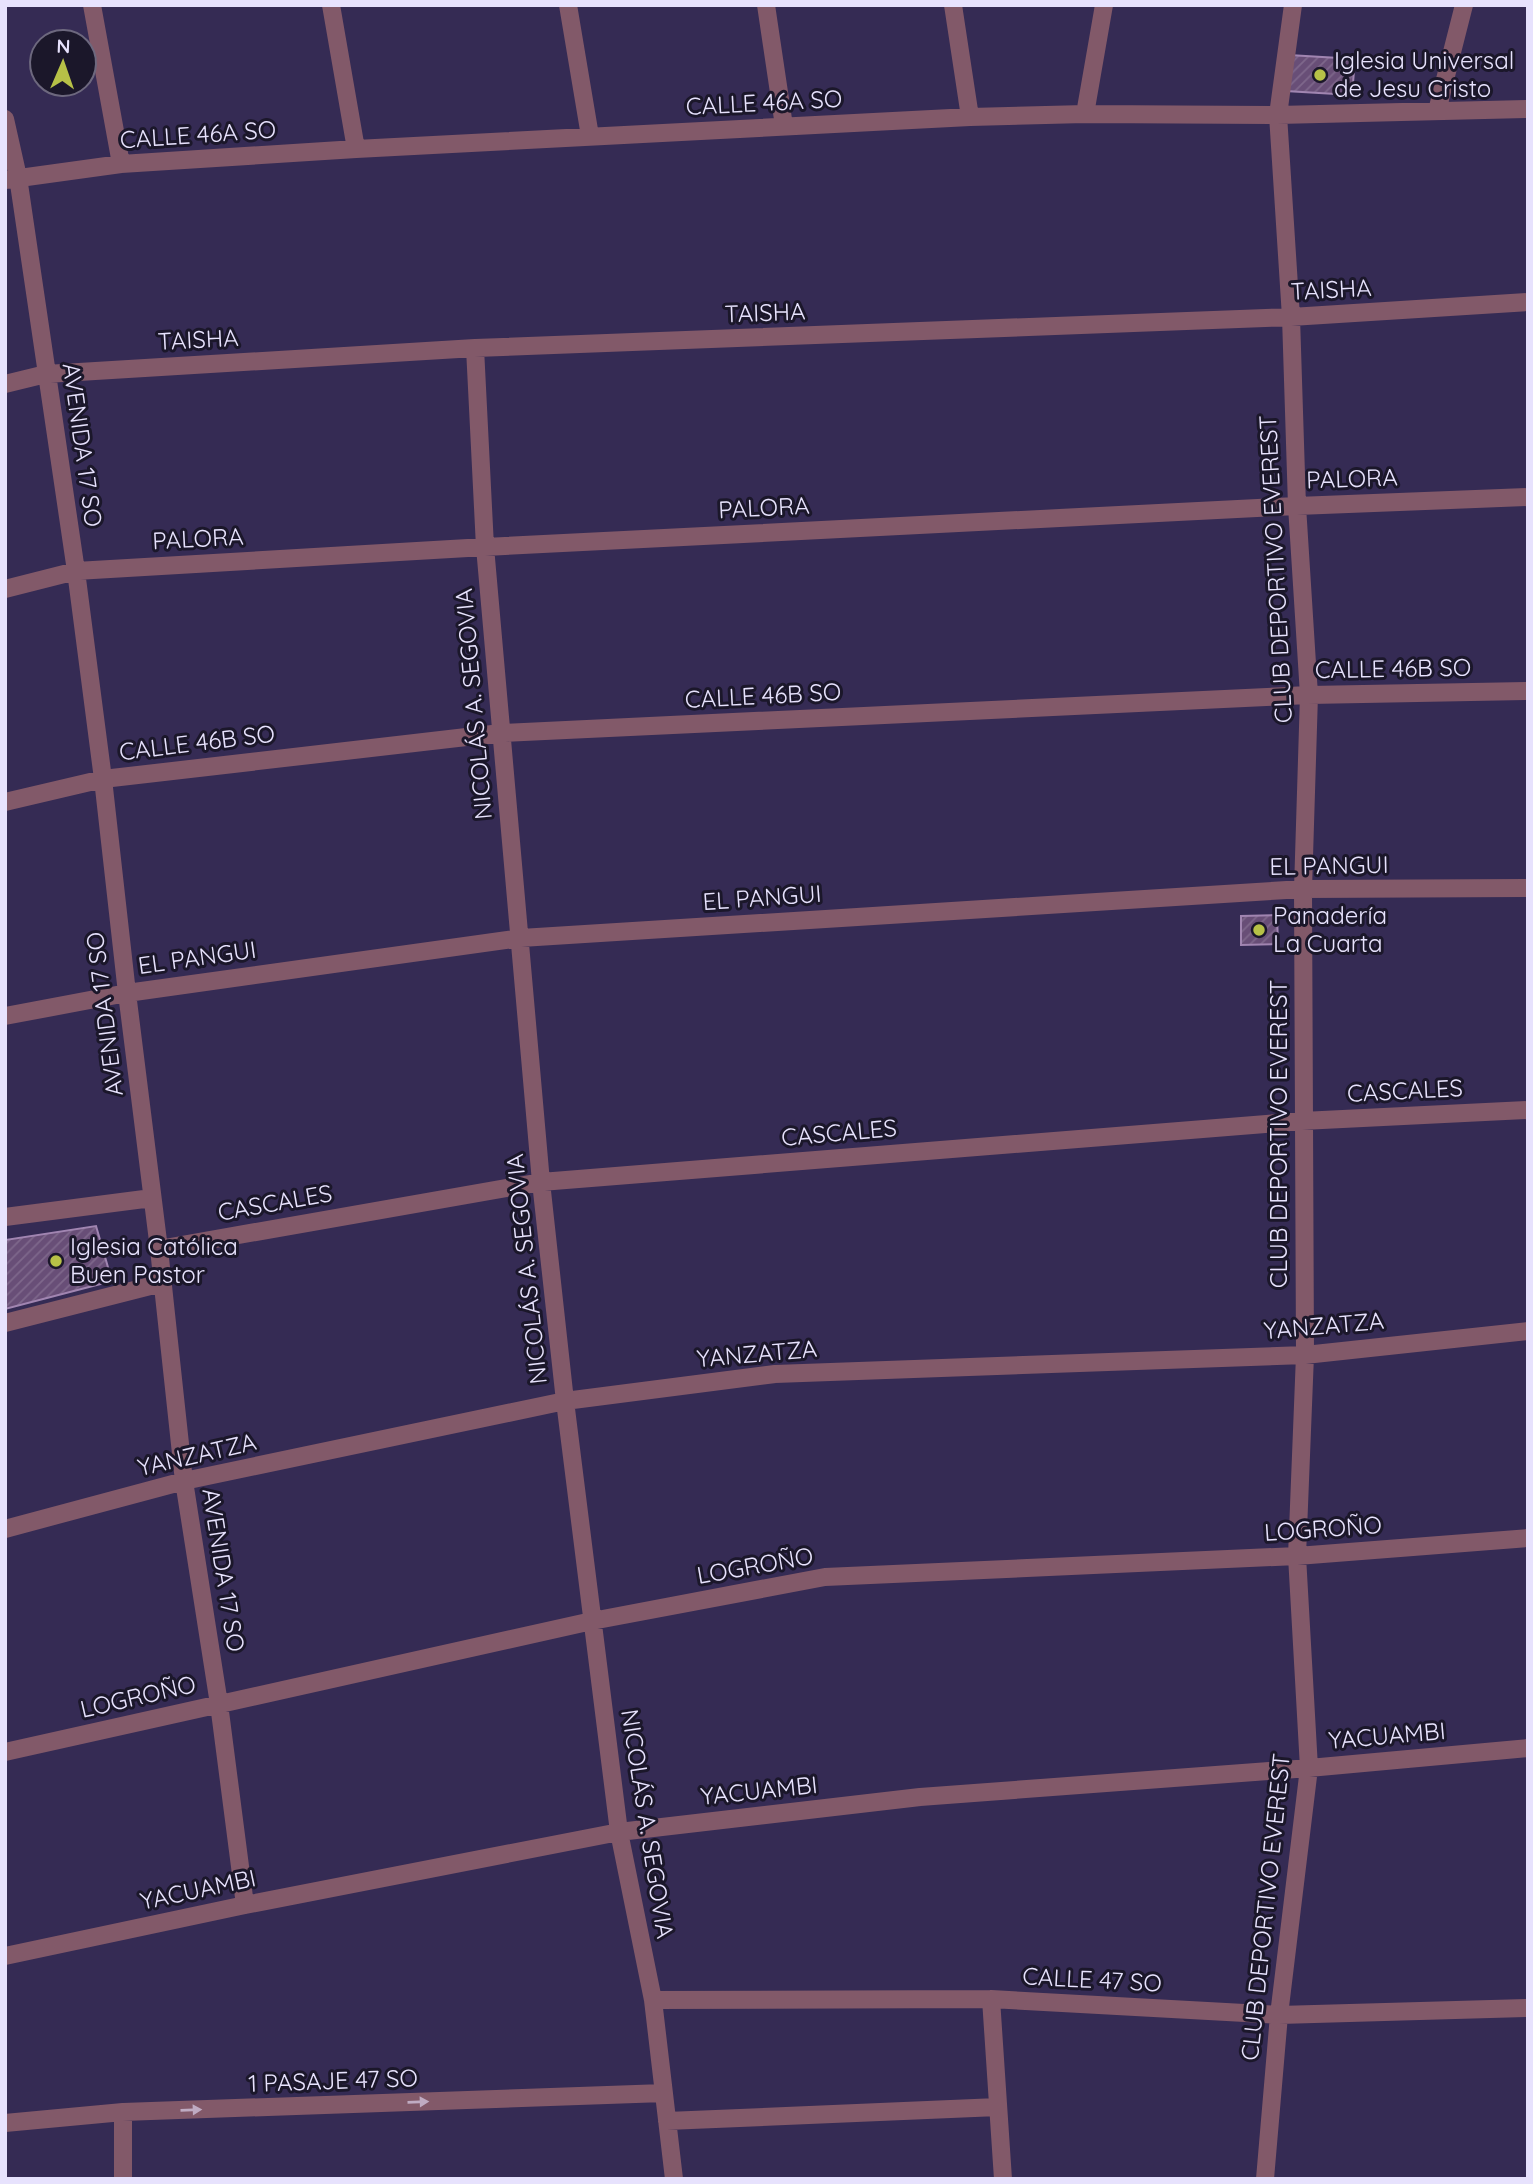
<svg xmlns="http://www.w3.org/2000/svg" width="1533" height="2184" font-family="Quicksand,sans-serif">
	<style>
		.building { fill: url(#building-hatch); stroke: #a185b1; stroke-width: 2 }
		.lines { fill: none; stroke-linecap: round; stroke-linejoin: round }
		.street { stroke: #825969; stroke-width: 18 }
		.oneway { fill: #bfabc2 }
		.poi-dot { fill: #b7c147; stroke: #1b172a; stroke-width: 2.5 }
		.labels { text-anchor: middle; stroke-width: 6; stroke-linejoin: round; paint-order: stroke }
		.poi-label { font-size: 24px; fill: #e7e2fd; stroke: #1b172a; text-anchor: start }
		.street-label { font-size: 24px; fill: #e7e2fd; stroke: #1b172a }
	</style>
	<defs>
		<pattern id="building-hatch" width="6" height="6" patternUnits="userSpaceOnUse" patternTransform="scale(1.75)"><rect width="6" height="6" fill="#684e77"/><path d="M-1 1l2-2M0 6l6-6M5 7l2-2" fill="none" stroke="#7e678b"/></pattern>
	</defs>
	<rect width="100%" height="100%" fill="#352b54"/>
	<!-- building -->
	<path class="building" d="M1289 55 1355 59 1352 95 1286 91Z
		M1277 915 1278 944 1241 945V916Z
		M96 1226 112 1281 5 1309V1240Z"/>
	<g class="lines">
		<!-- street -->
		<path class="street" d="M92 5 121 164
			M331 5 356 149
			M568 5 590 136
			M766 5 784 126
			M953 5 970 117
			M1437 111 1464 5
			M1085 114 1104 5
			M5 119 18 177 76 571 103 779 127 993 159 1249 184 1481 219 1704 245 1905
			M5 180 121 164 356 149 970 117 1085 114 1278 115 1528 109
			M475 348 485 547 541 1182 565 1401 619 1832 653 2000 674 2179
			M5 384 46 374 475 348 1291 317 1528 302
			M5 589 76 571 485 547 1297 506 1528 497
			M5 802 103 779 501 733 1309 695 1528 691
			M5 1016 127 993 521 938 1303 889 1528 888
			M5 1217 152 1198
			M159 1249 541 1182 1302 1121 1528 1110
			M5 1323 162 1283
			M5 1529 184 1481 565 1401 775 1374 1305 1355 1528 1331
			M5 1752 592 1621 825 1577 1297 1556 1528 1538
			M5 1956 245 1905 619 1832 920 1797 1309 1768 1528 1748
			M991 1999 1003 2179
			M653 2000 991 1999 1279 2015 1528 2008
			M667 2121 998 2107
			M5 2123 123 2112 664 2093
			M123 2179V2112
			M1265 2179 1279 2015 1309 1768 1297 1556 1305 1355 1303 889 1309 695 1297 506 1291 317 1278 115 1293 5"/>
	</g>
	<!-- one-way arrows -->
	<defs><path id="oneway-solid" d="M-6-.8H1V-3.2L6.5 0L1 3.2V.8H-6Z" transform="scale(1.75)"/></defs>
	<g class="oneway">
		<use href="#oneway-solid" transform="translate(418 2102) rotate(-2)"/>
		<use href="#oneway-solid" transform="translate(191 2110) rotate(-2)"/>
	</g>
	<!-- markers -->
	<g class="poi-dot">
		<circle cx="1320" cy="75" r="7"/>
		<circle cx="1259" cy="930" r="7"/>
		<circle cx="56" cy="1261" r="7"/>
	</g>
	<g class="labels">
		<!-- poi labels -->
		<g class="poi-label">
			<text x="1334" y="69">Iglesia Universal<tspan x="1334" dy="28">de Jesu Cristo</tspan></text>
			<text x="1273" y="924">Panadería<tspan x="1273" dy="28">La Cuarta</tspan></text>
			<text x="70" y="1255">Iglesia Católica<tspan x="70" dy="28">Buen Pastor</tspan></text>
		</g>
		<!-- street labels -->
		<g class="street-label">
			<text transform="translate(764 103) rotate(-3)" y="8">CALLE 46A SO</text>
			<text transform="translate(198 135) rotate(-4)" y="8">CALLE 46A SO</text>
			<text transform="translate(1331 290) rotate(-3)" y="8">TAISHA</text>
			<text transform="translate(765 313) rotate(-2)" y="8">TAISHA</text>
			<text transform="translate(198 340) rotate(-3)" y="8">TAISHA</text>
			<text transform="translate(82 445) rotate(82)" y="8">AVENIDA 17 SO</text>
			<text transform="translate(1352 479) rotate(-2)" y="8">PALORA</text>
			<text transform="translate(764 508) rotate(-3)" y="8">PALORA</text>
			<text transform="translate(198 539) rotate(-3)" y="8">PALORA</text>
			<text transform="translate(1276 569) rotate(-93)" y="8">CLUB DEPORTIVO EVEREST</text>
			<text transform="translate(1393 669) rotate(-1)" y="8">CALLE 46B SO</text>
			<text transform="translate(763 696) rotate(-3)" y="8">CALLE 46B SO</text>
			<text transform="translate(474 704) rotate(-95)" y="8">NICOLÁS A. SEGOVIA</text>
			<text transform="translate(197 743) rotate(-7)" y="8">CALLE 46B SO</text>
			<text transform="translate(1329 866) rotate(-1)" y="8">EL PANGUI</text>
			<text transform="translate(762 898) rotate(-4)" y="8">EL PANGUI</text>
			<text transform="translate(197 958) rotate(-8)" y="8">EL PANGUI</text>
			<text transform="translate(105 1014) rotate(-97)" y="8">AVENIDA 17 SO</text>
			<text transform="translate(1405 1091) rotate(-3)" y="8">CASCALES</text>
			<text transform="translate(839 1133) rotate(-5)" y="8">CASCALES</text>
			<text transform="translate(1279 1134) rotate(-90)" y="8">CLUB DEPORTIVO EVEREST</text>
			<text transform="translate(275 1203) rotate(-10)" y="8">CASCALES</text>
			<text transform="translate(527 1269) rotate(-96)" y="8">NICOLÁS A. SEGOVIA</text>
			<text transform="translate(1324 1326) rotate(-5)" y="8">YANZATZA</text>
			<text transform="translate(757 1354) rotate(-5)" y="8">YANZATZA</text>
			<text transform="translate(197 1455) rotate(-13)" y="8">YANZATZA</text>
			<text transform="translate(1323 1529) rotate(-4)" y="8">LOGROÑO</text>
			<text transform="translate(755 1566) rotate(-10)" y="8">LOGROÑO</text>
			<text transform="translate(223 1570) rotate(81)" y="8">AVENIDA 17 SO</text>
			<text transform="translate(138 1697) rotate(-13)" y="8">LOGROÑO</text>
			<text transform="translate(1387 1736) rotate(-5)" y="8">YACUAMBI</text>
			<text transform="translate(759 1791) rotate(-6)" y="8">YACUAMBI</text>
			<text transform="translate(647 1824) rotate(81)" y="8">NICOLÁS A. SEGOVIA</text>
			<text transform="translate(198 1890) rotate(-12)" y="8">YACUAMBI</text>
			<text transform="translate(1266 1907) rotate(-84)" y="8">CLUB DEPORTIVO EVEREST</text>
			<text transform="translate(1092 1980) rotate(3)" y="8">CALLE 47 SO</text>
			<text transform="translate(333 2081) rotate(-2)" y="8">1 PASAJE 47 SO</text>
		</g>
	</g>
	<!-- border -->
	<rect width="1533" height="2184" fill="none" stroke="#e7e2fd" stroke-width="14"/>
	<!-- north arrow -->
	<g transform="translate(63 63) rotate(2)"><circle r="33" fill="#1b172a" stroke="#6d687e" stroke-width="2"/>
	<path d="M0-5L12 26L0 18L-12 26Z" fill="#b7c147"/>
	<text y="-10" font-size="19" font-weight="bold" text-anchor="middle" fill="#e7e2fd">N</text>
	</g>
</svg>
